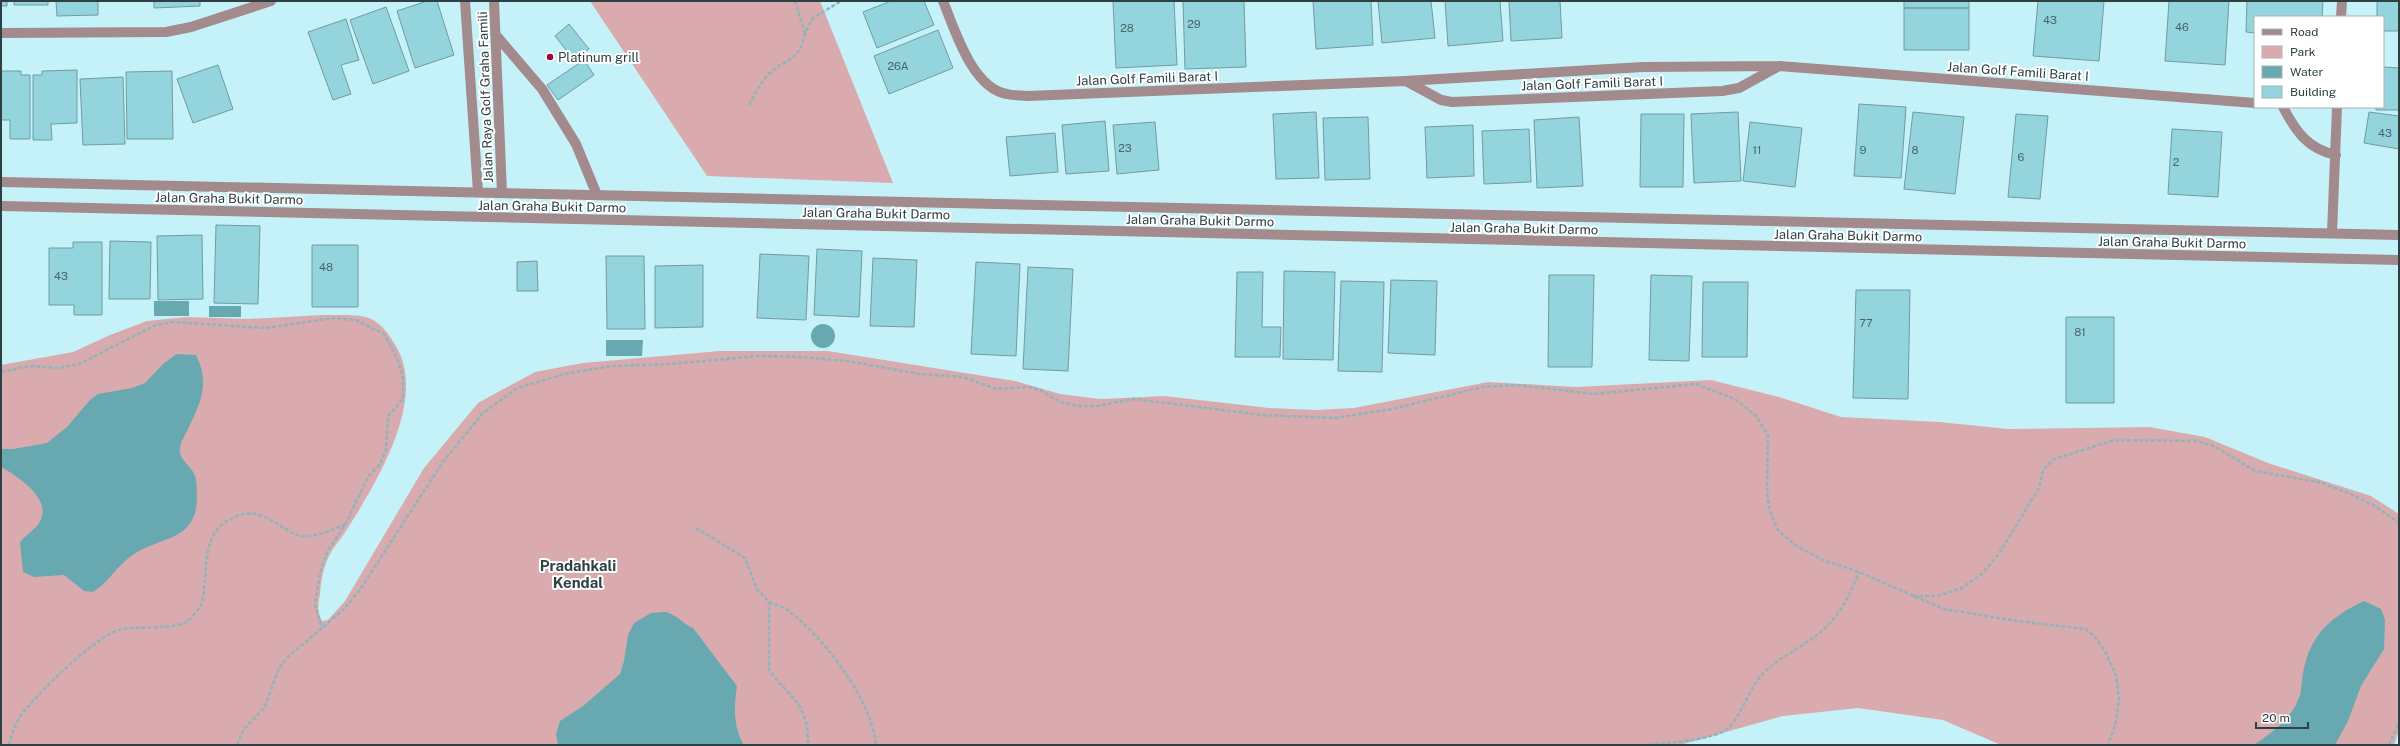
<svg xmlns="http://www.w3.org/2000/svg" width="2400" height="746" font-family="'Public Sans',sans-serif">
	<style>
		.green { fill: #d9abae }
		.water { fill: #68a9b1 }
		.building { fill: #93d4dd; stroke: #719ba1 }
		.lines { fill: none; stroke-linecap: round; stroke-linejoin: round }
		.path { stroke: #90b4b8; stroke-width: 2.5; stroke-dasharray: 4 2; stroke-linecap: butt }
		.minor { stroke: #a38a8c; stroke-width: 10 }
		.poi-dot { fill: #a10236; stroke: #fff; stroke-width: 1.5 }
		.labels { text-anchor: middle; stroke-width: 4; stroke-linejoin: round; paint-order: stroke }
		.number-label { font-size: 11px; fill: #476569 }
		.poi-label { font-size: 13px; fill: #2e4042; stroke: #fff; text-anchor: start }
		.street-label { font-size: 13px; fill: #2e4042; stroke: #fff }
		.quarter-label { font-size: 15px; font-weight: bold; fill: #2e4042; stroke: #fff }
	</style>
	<rect width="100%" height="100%" fill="#c5f2f8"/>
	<!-- green -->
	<path class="green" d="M590 1H820L893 183 707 176Z
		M322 315C362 316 375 309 397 348 427 402 375 485 346 531 341 539 333 547 329 556 323 567 321 582 320 594 318 603 317 613 322 621L328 620 345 601 424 468 478 403 535 372 583 363 720 351H828L1015 381 1060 394 1100 399 1164 396 1269 408 1315 410 1354 408 1488 382 1576 387 1711 380 1779 397 1841 417 1939 422 2008 429 2149 427 2205 437 2268 463 2371 496 2399 514V730L2394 745H2001L1943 720 1858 708 1783 716 1680 745H1V365L73 352 110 335 147 321 186 317 249 319Z"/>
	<!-- water -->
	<path class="water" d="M154 301H189V316H154Z
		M209 306H241V317H209Z
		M811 336a12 12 0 1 1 24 0a12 12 0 1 1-24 0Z
		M606 340H643L642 356H606Z
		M177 354 196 355C210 383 201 402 188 429 185 435 181 442 180 448 178 460 192 466 195 476 197 482 197 492 197 498 196 544 158 535 130 557 116 567 108 583 93 592L84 591 64 575 34 577 23 572 20 542C25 536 31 532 36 527 58 502 19 477 1 467V449H13L47 443 67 427 90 400 98 394 132 388 145 383 164 363Z
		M2364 601 2381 609 2385 620 2384 649 2361 686 2348 721 2335 745H2254C2271 733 2290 720 2298 700 2302 693 2301 682 2303 673 2310 635 2330 617 2364 601Z
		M666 612C679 616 683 624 693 628L737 686C734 706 733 727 744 745H558L556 734 560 721 583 706 620 674 624 661 628 635 634 623 651 613Z"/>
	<!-- building -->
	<path class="building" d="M1 1H7V6H1Z
		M14 1H48V5H14Z
		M56 1H98V15L57 16Z
		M154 1H200V6L154 8Z
		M427 1H437L454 55 415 68 397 11Z
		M891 1H924L934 25 877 48 863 12Z
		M1113 1H1174L1177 65 1116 68Z
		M1183 1H1244L1246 67 1185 69Z
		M1313 1H1371L1373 45 1316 49Z
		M1378 1H1431L1435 38 1382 43Z
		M1445 1H1500L1503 41 1448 46Z
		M1509 1H1560L1562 38 1511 41Z
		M1904 1H1969V8H1904Z
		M2038 1H2104L2099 61 2033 56Z
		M2169 1H2229L2225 65 2165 61Z
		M2247 1H2323L2322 17H2255V33L2246 32Z
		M2377 1H2399V31H2383V17H2377Z
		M386 7 409 71 373 84 350 20Z
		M1904 8H1969V50H1904Z
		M346 19 359 60 341 65 351 94 333 100 308 32Z
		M569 24 589 49 574 60 555 36Z
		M938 30 953 68 889 94 874 56Z
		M584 60 594 75 558 100 547 85Z
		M218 65 233 109 193 123 177 79Z
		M2383 67 2399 68V110H2376V107H2383Z
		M77 70V123L51 124 52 140H33V75H42V71Z
		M1 71H21V75H30V139H10V120H1Z
		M172 71 173 139H127L126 72Z
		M123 77 125 144 83 145 80 79Z
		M1859 104 1906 107 1901 178 1854 176Z
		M1316 112 1319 178 1276 179 1273 114Z
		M1738 112 1741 181 1694 183 1691 114Z
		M1913 112 1964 117 1955 194 1904 189Z
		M2369 112 2399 116V149L2364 143Z
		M1641 114H1684L1683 187H1640Z
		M2016 114 2048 116 2040 199 2008 197Z
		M1368 117 1370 179 1325 180 1323 118Z
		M1579 117 1583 186 1537 188 1534 120Z
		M1105 121 1109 171 1066 174 1062 125Z
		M1155 122 1159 170 1117 174 1113 125Z
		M1750 122 1802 128 1795 187 1743 181Z
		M1473 125 1474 176 1427 178 1425 127Z
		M1529 129 1531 182 1484 184 1482 131Z
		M2172 129 2222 132 2218 197 2168 194Z
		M1055 133 1058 172 1010 176 1006 137Z
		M216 225 260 226 258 304 214 303Z
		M202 235 203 299 158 300 157 236Z
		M110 241 151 242 150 299H109Z
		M73 242H102V315H74V305H49V248H73Z
		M312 245H358V307H312Z
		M817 249 862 251 859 317 814 315Z
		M760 254 809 256 806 320 757 318Z
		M606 256H644L645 329H607Z
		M873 258 917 260 914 327 870 326Z
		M537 261 538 291H517V262Z
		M976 262 1020 264 1016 356 971 354Z
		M703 265V327L655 328V266Z
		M1028 267 1073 269 1068 371 1023 369Z
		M1284 271 1335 272 1333 360 1283 359Z
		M1237 272H1263L1262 327H1281L1280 357H1235Z
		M1549 275H1594L1592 367H1548Z
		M1651 275 1692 276 1689 361 1649 360Z
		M1391 280 1437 281 1435 355 1388 353Z
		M1341 281 1384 282 1382 372 1338 371Z
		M1703 282H1748L1747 357H1702Z
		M1856 290H1910L1908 399 1853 398Z
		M2066 317H2114V403H2066Z"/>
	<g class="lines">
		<!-- path -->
		<path class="path" d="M795 1 805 33 813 18 841 1
			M749 105C755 94 760 82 770 73 787 57 799 63 805 33
			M1 372 29 366 59 368 79 364 156 325 174 322 265 328 334 318 356 320 384 334 398 360 403 377V399L388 416 386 450 380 464 368 477 345 525 327 552 320 573 315 605 322 628
			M696 528 745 558 757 589 769 602V670C790 698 809 704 808 745
			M1913 596H1937L1962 588 1982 574 2000 552 2039 488 2043 470 2054 459 2114 440 2197 441 2214 446 2255 471 2319 482 2348 493 2375 506 2399 523
			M769 602C775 605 784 607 789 611 824 638 872 700 876 745
			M9 745C11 737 15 723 20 717 35 695 92 640 116 631 135 624 178 632 190 619 193 615 199 610 201 605 211 572 196 532 237 516 261 506 278 528 298 535 311 540 332 529 345 525
			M237 745 244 729 265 707 279 668 289 656 343 610 359 591 443 462 482 414 517 388 565 374 611 366 671 364 758 356 803 357 847 361 920 374 963 377 996 389 1029 387 1040 390 1060 402 1080 406H1097L1134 399 1263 415 1334 418 1393 409 1482 387 1517 385 1593 394 1696 384 1735 399 1756 416 1768 435 1767 493 1770 511 1778 530 1795 545 1823 560 1859 572 1944 609 2017 621 2086 629 2095 637 2106 653 2116 676 2119 698 2116 722 2108 745
			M1649 745C1668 742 1715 741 1729 727 1741 716 1749 689 1761 676 1777 658 1799 649 1817 635 1839 618 1849 597 1859 572
			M2389 745 2399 722"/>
		<!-- minor -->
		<path class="minor" d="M465 1 478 192
			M494 1 502 193
			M943 1C955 30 972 88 1007 94 1014 96 1021 95 1028 96L1405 81 1643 67 1779 66 2255 103
			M2341 17 2342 1
			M1 33 166 32 191 27 271 1
			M495 34 542 89 576 144 597 195
			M1406 81 1441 100 1452 102 1722 91 1739 88 1779 66
			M2283 107C2296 132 2308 149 2336 155
			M1 182 2399 235
			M1 206 2399 260
			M2332 233 2337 107"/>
	</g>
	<!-- markers -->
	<circle class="poi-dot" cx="550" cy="57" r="4"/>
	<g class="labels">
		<!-- number labels -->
		<g class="number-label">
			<text x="2050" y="24">43</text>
			<text x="1194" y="28">29</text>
			<text x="2182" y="31">46</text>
			<text x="1127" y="32">28</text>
			<text x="898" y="70">26A</text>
			<text x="2385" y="137">43</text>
			<text x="1125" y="152">23</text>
			<text x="1757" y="154">11</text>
			<text x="1863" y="154">9</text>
			<text x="1915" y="154">8</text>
			<text x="2021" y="161">6</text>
			<text x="2176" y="166">2</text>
			<text x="326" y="271">48</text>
			<text x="61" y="280">43</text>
			<text x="1866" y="327">77</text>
			<text x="2080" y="336">81</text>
		</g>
		<!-- poi labels -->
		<g class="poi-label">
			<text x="558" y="62">Platinum grill</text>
		</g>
		<!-- street labels -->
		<g class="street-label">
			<text transform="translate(2018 71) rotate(4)" y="5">Jalan Golf Famili Barat I</text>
			<text transform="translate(1147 78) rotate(-2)" y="5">Jalan Golf Famili Barat I</text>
			<text transform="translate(1592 83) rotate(-2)" y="5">Jalan Golf Famili Barat I</text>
			<text transform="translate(485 97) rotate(-92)" y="5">Jalan Raya Golf Graha Famili</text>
			<text transform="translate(229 198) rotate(1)" y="5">Jalan Graha Bukit Darmo</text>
			<text transform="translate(552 206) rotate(1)" y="5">Jalan Graha Bukit Darmo</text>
			<text transform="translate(876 213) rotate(1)" y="5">Jalan Graha Bukit Darmo</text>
			<text transform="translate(1200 220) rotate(1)" y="5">Jalan Graha Bukit Darmo</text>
			<text transform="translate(1524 228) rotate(1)" y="5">Jalan Graha Bukit Darmo</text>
			<text transform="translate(1848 235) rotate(1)" y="5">Jalan Graha Bukit Darmo</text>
			<text transform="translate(2172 242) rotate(1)" y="5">Jalan Graha Bukit Darmo</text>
		</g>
		<!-- quarter labels -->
		<g class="quarter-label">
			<text x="578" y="571">Pradahkali<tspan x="578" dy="17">Kendal</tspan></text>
		</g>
	</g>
	<!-- border -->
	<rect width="2400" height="746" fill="none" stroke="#2e4042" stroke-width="4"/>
	<!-- legend -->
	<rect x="2254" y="16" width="130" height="92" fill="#ffffff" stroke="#abb3b3"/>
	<rect x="2262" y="29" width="20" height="6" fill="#a38a8c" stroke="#abb3b3"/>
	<text x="2290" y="36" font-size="12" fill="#2e4042">Road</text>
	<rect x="2262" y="46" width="20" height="12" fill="#d9abae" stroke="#abb3b3"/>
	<text x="2290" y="56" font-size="12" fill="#2e4042">Park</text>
	<rect x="2262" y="66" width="20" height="12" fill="#68a9b1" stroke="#abb3b3"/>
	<text x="2290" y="76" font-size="12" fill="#2e4042">Water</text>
	<rect x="2262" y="86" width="20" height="12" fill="#93d4dd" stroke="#abb3b3"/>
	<text x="2290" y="96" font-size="12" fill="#2e4042">Building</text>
	<!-- scale -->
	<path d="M2256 722v6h52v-6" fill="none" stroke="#2e4042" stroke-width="2"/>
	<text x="2262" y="722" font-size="12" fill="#2e4042" stroke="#ffffff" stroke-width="3" paint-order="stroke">20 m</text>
</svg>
